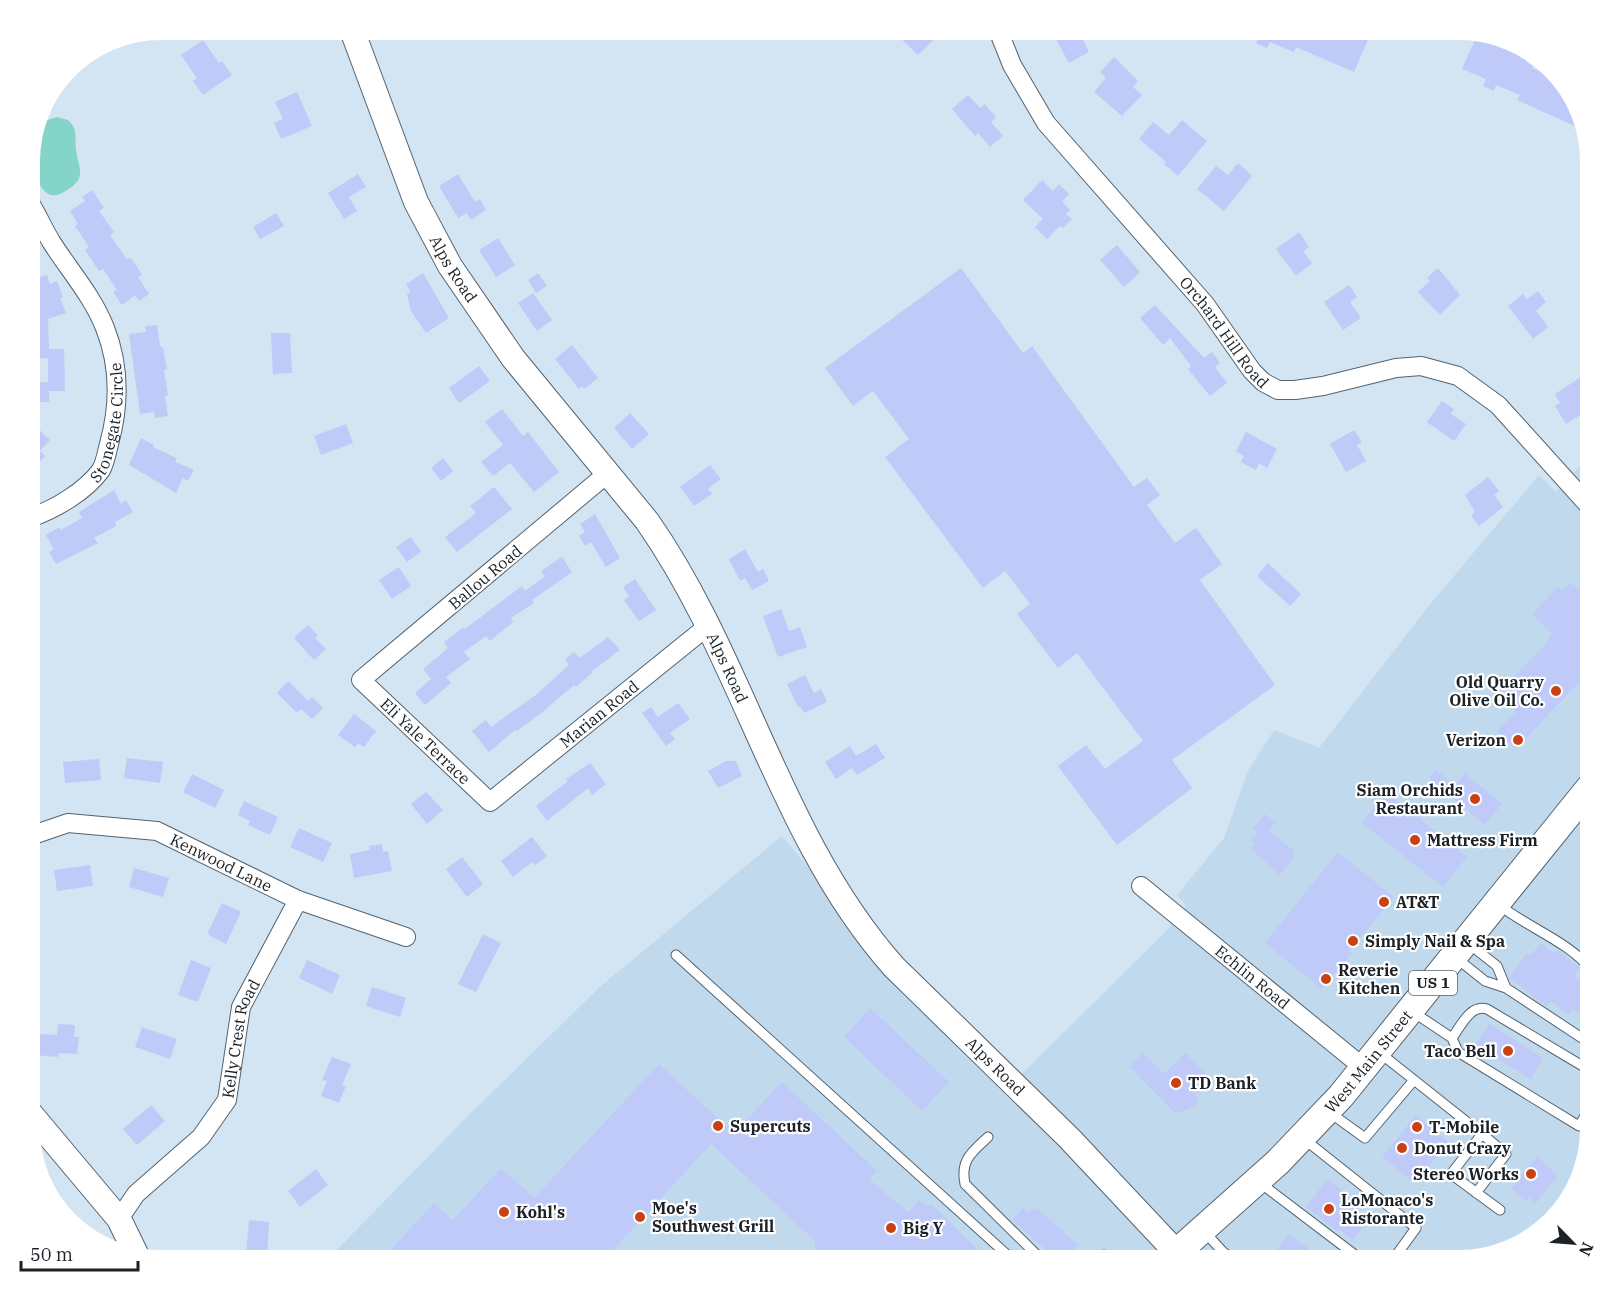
<svg xmlns="http://www.w3.org/2000/svg" width="1621" height="1291" font-family="'IBM Plex Serif',serif">
	<style>
		.built { fill: #c1d9ed }
		.water { fill: #84d5c7 }
		.building { fill: #bfcaf8 }
		.lines { fill: none; stroke-linecap: round; stroke-linejoin: round }
		.lane-casing { stroke: #54636f; stroke-width: 11 }
		.street-casing { stroke: #54636f; stroke-width: 20 }
		.secondary-casing { stroke: #54636f; stroke-width: 26 }
		.primary-casing { stroke: #54636f; stroke-width: 29 }
		.lane { stroke: #fff; stroke-width: 9 }
		.street { stroke: #fff; stroke-width: 18 }
		.secondary { stroke: #fff; stroke-width: 24 }
		.primary { stroke: #fff; stroke-width: 27 }
		.poi-dot { fill: #c84013; stroke: #fff; stroke-width: 2 }
		.labels { text-anchor: middle; stroke-width: 4.5; stroke-linejoin: round; paint-order: stroke }
		.shield { fill: #fff; stroke: #5f6467; stroke-width: 1.5 }
		.shield-label { font-size: 15px; font-weight: bold; fill: #1b2126 }
		.street-label { font-size: 16px; fill: #1b2126; stroke: #fff }
		.poi-label { font-size: 16px; font-weight: bold; fill: #1b2126; stroke: #fff; text-anchor: start }
	</style>
	<rect width="100%" height="100%" fill="#d3e4f3"/>
	<!-- built -->
	<path class="built" d="M1591 454V1130L1584 1172 1562 1211 1517 1248 1459 1261H326L470 1114 602 985 782 836 813 873 849 930 904 996 1006 1090 1168 929 1186 906 1177 895 1224 838 1248 771 1274 730 1319 748 1427 608 1539 475 1556 492Z"/>
	<!-- water -->
	<path class="water" d="M57 117 68 120C78 129 75 138 76 150 79 170 87 178 67 190 61 194 57 196 50 195 35 187 31 162 32 146 33 139 36 130 38 123Z"/>
	<!-- building -->
	<path class="building" d="M892 30H923L933 40 918 55Z
		M1051 30H1078L1089 52 1069 63Z
		M1243 30H1372L1354 72 1296 47 1294 52 1270 42 1267 48 1256 43 1259 37Z
		M1482 39 1527 59 1526 62 1533 66 1532 68 1560 80 1578 104 1580 115 1575 126 1517 100 1520 95 1496 85 1494 91 1483 86 1486 79 1462 69 1475 40 1480 42Z
		M203 40 219 63 222 61 232 75 203 95 193 81 197 78 181 55Z
		M1114 57 1138 81 1133 87 1142 95 1122 116 1094 92 1106 78 1100 72Z
		M297 92 312 126 281 139 274 123 283 119 275 102Z
		M968 95 980 108 985 104 996 117 991 122 1003 136 990 147 978 133 975 136 952 109Z
		M1182 120 1207 141 1178 176 1164 164 1166 162 1139 139 1153 122 1169 135Z
		M1238 163 1252 176 1224 211 1197 189 1216 166 1228 175Z
		M358 174 366 187 349 197 357 211 344 219 328 193Z
		M458 174 475 202 480 199 486 210 471 220 467 213 458 218 439 186Z
		M1042 180 1053 191 1059 184 1069 194 1062 201 1070 210 1066 214 1072 219 1063 228 1060 226 1047 239 1035 227 1043 219 1023 200Z
		M92 190 104 208 99 211 114 232 110 235 126 258 132 259 142 275 138 277 149 294 139 301 135 295 122 305 113 292 117 290 103 269 99 271 85 250 89 247 75 226 78 224 70 211 85 201 82 197Z
		M276 213 284 226 260 239 253 227Z
		M1299 232 1309 247 1303 251 1312 263 1296 276 1276 249Z
		M498 238 515 265 496 277 479 250Z
		M1117 245 1140 272 1124 287 1100 260Z
		M961 268 1023 353 1032 346 1134 487 1147 478 1160 495 1147 505 1175 543 1196 528 1222 564 1200 580 1275 685 1172 760 1192 788 1117 845 1058 766 1086 745 1105 769 1143 741 1077 653 1058 668 1017 614 1030 604 1005 571 983 588 885 457 909 439 873 391 853 406 825 368Z
		M1438 268 1460 295 1440 315 1418 292 1430 281 1427 278Z
		M423 273 449 318 426 333 411 311 407 295 410 291 406 284Z
		M538 273 547 286 536 293 528 280Z
		M47 275 50 284 57 281 63 297 60 298 66 313 48 319 49 349H64L65 391H49V402H33V383L48 382V358L33 359 30 281Z
		M1349 285 1357 297 1350 302 1361 318 1343 330 1324 302Z
		M1538 291 1546 302 1536 311 1548 327 1533 339 1508 306 1523 294 1527 299Z
		M533 293 552 320 537 331 518 303Z
		M1155 305 1204 358 1212 352 1220 363 1215 367 1227 383 1210 396 1188 369 1191 366 1170 338 1163 345 1140 318Z
		M157 325 160 346 163 348 167 369 164 370 168 395 165 396 168 416 155 418 154 412 140 414 129 334 146 332 145 326Z
		M271 333H290L292 373 273 374Z
		M572 345 598 378 584 389 582 386 579 389 555 359Z
		M479 366 490 381 459 403 449 388Z
		M1584 375 1591 386V394L1585 398 1591 408 1566 424 1555 406 1560 403 1555 394Z
		M1442 401 1454 409 1451 414 1466 424 1454 441 1427 422Z
		M502 409 523 436 528 432 559 472 534 492 510 463 493 476 481 462 503 445 485 422Z
		M630 413 649 434 632 449 614 428Z
		M30 421 50 440 40 451 45 456 30 472Z
		M346 424 353 443 321 455 314 436Z
		M1354 430 1362 442 1357 445 1366 461 1346 472 1330 444Z
		M1246 432 1277 449 1267 468 1259 463 1256 470 1241 462 1244 456 1236 451Z
		M141 438 154 445 153 447 176 458V462L194 470 188 481 183 478 176 493 129 465Z
		M443 458 453 471 441 481 431 468Z
		M710 465 721 479 708 489 712 494 694 506 680 487Z
		M1488 477 1499 491 1494 495 1503 507 1479 526 1471 515 1475 512 1465 495Z
		M494 487 512 509 457 552 445 537 476 513 470 506Z
		M114 490 121 504 126 500 133 512 115 522 116 526 94 538 98 543 56 564 49 552 54 549 46 535 60 527 61 530 82 518 79 512Z
		M595 514 620 558 606 567 591 542 585 546 579 536 585 532 580 524Z
		M411 537 421 552 407 562 396 547Z
		M745 549 758 572 763 569 769 581 752 590 745 578 740 581 729 559Z
		M562 557 572 572 532 600 534 603 511 618 513 622 490 641 486 636 464 652 470 659 446 677 451 683 425 705 415 693 431 679 423 669 448 648 444 642 464 627 465 629 522 586 525 591 545 576 541 571Z
		M1268 563 1301 594 1290 606 1257 576Z
		M399 567 411 586 392 599 379 580Z
		M635 579 656 610 639 621 624 600 629 596 623 587Z
		M1571 582 1591 602V670L1515 749 1497 731 1516 712 1497 693 1548 642 1547 641 1552 633 1532 614 1558 587 1562 591Z
		M781 609 789 631 800 627 807 647 778 657 763 616Z
		M308 625 318 636 315 638 326 649 314 660 294 638Z
		M608 637 620 650 591 672 592 673 576 687 574 685 540 714 517 731 515 730 489 752 472 731 486 720 491 727 537 694 569 665 565 660 574 652 580 658Z
		M805 675 814 693 821 689 827 702 804 713 800 706 798 707 787 684Z
		M288 681 308 701 312 697 323 708 312 719 301 709 297 713 277 693Z
		M678 703 690 719 670 733 675 739 666 746 642 713 651 707 658 717Z
		M354 714 376 731 364 747 358 743 355 747 338 735Z
		M876 744 885 758 857 775 852 768 836 779 825 762 850 746 856 756Z
		M127 758 163 762 160 783 124 778Z
		M99 759 101 780 65 783 63 762Z
		M726 761H736L742 776 718 788 708 771Z
		M590 763 606 784 592 795 588 788 547 821 536 806 568 781 566 779Z
		M1436 770 1455 785 1465 773 1502 804 1485 825 1429 778Z
		M192 774 224 790 215 808 183 792Z
		M426 792 443 810 427 824 411 804Z
		M1387 792 1467 857 1443 887 1362 823Z
		M244 801 278 817 270 835 248 825 250 821 238 815Z
		M1265 814 1275 823 1269 831 1294 851 1292 854 1295 856 1280 875 1251 849 1255 844 1251 840 1258 832 1253 828Z
		M299 828 332 843 323 862 290 847Z
		M532 837 547 856 535 865 532 862 513 877 501 861Z
		M382 844 383 852 388 851 392 871 354 878 350 854 370 850 369 846Z
		M1338 852 1394 897 1349 951 1352 953 1322 989 1265 943Z
		M462 857 483 884 467 897 446 869Z
		M90 865 93 886 57 891 54 870Z
		M134 868 169 878 163 897 129 887Z
		M222 903 241 912 226 944 207 934Z
		M483 934 501 943 476 992 458 984Z
		M1541 943 1555 954 1558 950 1580 968 1574 975 1590 987 1582 997 1589 1002 1580 1014 1573 1009 1568 1015 1551 1001 1546 1006 1509 978 1527 953 1531 955Z
		M191 960 211 968 198 1002 178 995Z
		M307 960 340 975 332 994 299 978Z
		M372 987 406 998 400 1017 366 1006Z
		M870 1008 949 1082 922 1111 844 1037Z
		M58 1024 75 1025 74 1037H79L77 1054 58 1053V1057L35 1055 37 1034 57 1035Z
		M1490 1024 1543 1058 1531 1079 1475 1045Z
		M142 1027 177 1039 170 1059 135 1047Z
		M1143 1053 1164 1074 1186 1053 1211 1079 1195 1094 1198 1098 1195 1105 1189 1109 1175 1113 1130 1067Z
		M332 1057 351 1064 342 1085 346 1086 339 1103 321 1096 327 1081 322 1080Z
		M659 1064 734 1133 782 1082 877 1171 869 1179 908 1212 919 1200 929 1206 931 1204 990 1261H815V1241L711 1144 603 1261H380L434 1203 453 1220 501 1168 534 1198Z
		M151 1105 165 1121 137 1145 123 1129Z
		M1416 1115 1449 1142 1415 1184 1382 1157Z
		M1537 1156 1558 1176 1536 1203 1529 1197 1526 1201 1511 1188Z
		M316 1169 328 1185 300 1207 288 1191Z
		M1327 1179 1342 1190 1340 1193 1342 1195 1339 1200 1367 1222 1353 1240 1339 1229 1337 1231 1306 1207Z
		M1023 1208 1028 1213 1033 1208 1035 1210 1037 1208 1078 1245 1074 1249 1077 1252 1070 1261H1058L1012 1220Z
		M249 1220 269 1222 267 1257 246 1256Z
		M1289 1234 1325 1261H1268Z"/>
	<g class="lines">
		<!-- lane casing -->
		<g class="lane-casing">
			<path id="lane" d="M1498 904C1526 927 1570 942 1591 970
				M1468 943 1497 966 1506 988
				M676 955 1014 1261
				M1455 957 1485 981 1506 988 1591 1044
				M1413 1012 1452 1038 1458 1052 1579 1126 1591 1106
				M1452 1038C1461 1026 1470 1004 1487 1009L1591 1071
				M1414 1080 1482 1134 1451 1174 1500 1210
				M1329 1112 1365 1138 1414 1080 1380 1053
				M988 1137C972 1152 960 1160 965 1184L1043 1261
				M1304 1139 1416 1228 1392 1261
				M1259 1182 1363 1261
				M1476 1193 1506 1154 1482 1134
				M1203 1230 1223 1252 1236 1261
				M1098 1261 1104 1255"/>
		</g>
		<!-- street casing -->
		<g class="street-casing">
			<g id="street">
				<path id="s1" d="M998 30 1012 65 1046 123 1205 304 1252 371 1263 382 1278 390H1295L1323 386 1396 368 1421 366 1458 376 1498 405 1591 508"/>
				<path id="s2" d="M608 473 361 680 490 802 709 625"/>
				<path id="s3" d="M30 518C55 509 85 492 101 470 105 463 107 452 109 444 120 404 120 366 105 328 93 297 70 271 52 243 44 230 38 216 30 203"/>
				<path id="s4" d="M30 836 68 823 157 831 298 900 406 937"/>
				<path id="s5" d="M1141 886 1364 1068"/>
				<path id="s6" d="M119 1219 136 1194 201 1137 227 1100 241 1007 298 900"/>
			</g>
		</g>
		<!-- secondary casing -->
		<g class="secondary-casing">
			<g id="secondary">
				<path id="s7" d="M352 30 416 202 450 266 513 358 647 521C745 661 780 839 894 967L1069 1138 1177 1253"/>
				<path d="M30 1113 119 1219 137 1256"/>
			</g>
		</g>
		<!-- primary casing -->
		<g class="primary-casing">
			<g id="primary">
				<path id="s8" d="M1167 1261 1278 1162 1341 1096 1591 786"/>
			</g>
		</g>
		<!-- lane -->
		<use href="#lane" class="lane"/>
		<!-- street -->
		<use href="#street" class="street"/>
		<!-- secondary -->
		<use href="#secondary" class="secondary"/>
		<!-- primary -->
		<use href="#primary" class="primary"/>
	</g>
	<!-- markers -->
	<g class="poi-dot">
		<circle cx="1556" cy="691" r="6"/>
		<circle cx="1518" cy="740" r="6"/>
		<circle cx="1475" cy="799" r="6"/>
		<circle cx="1415" cy="840" r="6"/>
		<circle cx="1384" cy="902" r="6"/>
		<circle cx="1353" cy="941" r="6"/>
		<circle cx="1326" cy="979" r="6"/>
		<circle cx="1508" cy="1051" r="6"/>
		<circle cx="1176" cy="1083" r="6"/>
		<circle cx="718" cy="1126" r="6"/>
		<circle cx="1417" cy="1127" r="6"/>
		<circle cx="1402" cy="1148" r="6"/>
		<circle cx="1531" cy="1174" r="6"/>
		<circle cx="1329" cy="1209" r="6"/>
		<circle cx="504" cy="1212" r="6"/>
		<circle cx="640" cy="1217" r="6"/>
		<circle cx="891" cy="1228" r="6"/>
	</g>
	<g class="labels">
		<!-- shield labels -->
		<rect class="shield" x="1409" y="971" width="48" height="24" rx="4.5"/>
		<g class="shield-label">
			<text x="1433" y="988">US 1</text>
		</g>
		<!-- street labels -->
		<g class="street-label">
			<text dy="6" stroke="none"><textPath href="#s7" startOffset="260">Alps Road</textPath></text>
			<text dy="6" stroke="none"><textPath href="#s1" startOffset="380">Orchard Hill Road</textPath></text>
			<text dy="6" stroke="none"><textPath href="#s3" startOffset="135">Stonegate Circle</textPath></text>
			<text transform="translate(485 577) rotate(-40)" y="6">Ballou Road</text>
			<text dy="6" stroke="none"><textPath href="#s7" startOffset="746">Alps Road</textPath></text>
			<text dy="6" stroke="none"><textPath href="#s2" startOffset="640">Marian Road</textPath></text>
			<text dy="6" stroke="none"><textPath href="#s2" startOffset="411">Eli Yale Terrace</textPath></text>
			<text dy="6" stroke="none"><textPath href="#s4" startOffset="201">Kenwood Lane</textPath></text>
			<text dy="6" stroke="none"><textPath href="#s5" startOffset="144">Echlin Road</textPath></text>
			<text dy="6" stroke="none"><textPath href="#s6" startOffset="225">Kelly Crest Road</textPath></text>
			<text dy="6" stroke="none"><textPath href="#s8" startOffset="284">West Main Street</textPath></text>
			<text dy="6" stroke="none"><textPath href="#s7" startOffset="1232">Alps Road</textPath></text>
		</g>
		<!-- poi labels -->
		<g class="poi-label">
			<text x="1544" y="688" text-anchor="end">Old Quarry<tspan x="1544" dy="18">Olive Oil Co.</tspan></text>
			<text x="1506" y="746" text-anchor="end">Verizon</text>
			<text x="1463" y="796" text-anchor="end">Siam Orchids<tspan x="1463" dy="18">Restaurant</tspan></text>
			<text x="1427" y="846">Mattress Firm</text>
			<text x="1396" y="908">AT&amp;T</text>
			<text x="1365" y="947">Simply Nail &amp; Spa</text>
			<text x="1338" y="976">Reverie<tspan x="1338" dy="18">Kitchen</tspan></text>
			<text x="1496" y="1057" text-anchor="end">Taco Bell</text>
			<text x="1188" y="1089">TD Bank</text>
			<text x="730" y="1132">Supercuts</text>
			<text x="1429" y="1133">T-Mobile</text>
			<text x="1414" y="1154">Donut Crazy</text>
			<text x="1519" y="1180" text-anchor="end">Stereo Works</text>
			<text x="1341" y="1206">LoMonaco's<tspan x="1341" dy="18">Ristorante</tspan></text>
			<text x="652" y="1214">Moe's<tspan x="652" dy="18">Southwest Grill</tspan></text>
			<text x="516" y="1218">Kohl's</text>
			<text x="903" y="1234">Big Y</text>
		</g>
	</g>
	<!-- crop -->
	<path d="M0 0H1621V1291H0ZM161 40H1459A121 121 0 0 1 1580 161V1129A121 121 0 0 1 1459 1250H161A121 121 0 0 1 40 1129V161A121 121 0 0 1 161 40Z" fill="#fff" fill-rule="evenodd"/>
	<!-- north arrow -->
	<g transform="translate(1573 1243) rotate(115)" stroke="#ffffff" stroke-width="4.5" paint-order="stroke">
	<path d="M0-4.5L10 22L0 15L-10 22Z" fill="#1b2126"/>
	<text y="-9" font-size="16" font-weight="bold" text-anchor="middle" fill="#1b2126">N</text>
	</g>
	<!-- scale -->
	<path d="M21 1261v9h117v-9" fill="none" stroke="#1b2126" stroke-width="3"/>
	<text x="30" y="1261" font-size="18" fill="#1b2126" stroke="#ffffff" stroke-width="4.5" paint-order="stroke">50 m</text>
</svg>
